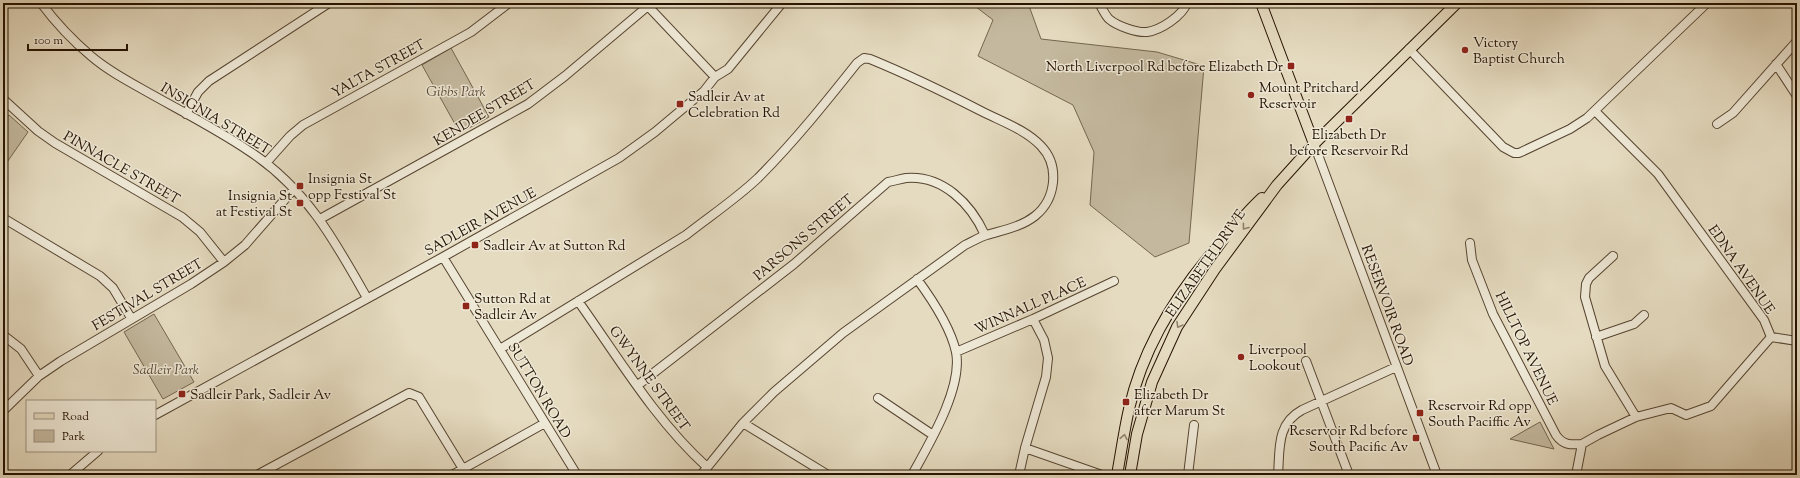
<svg xmlns="http://www.w3.org/2000/svg" width="1800" height="478" font-family="'Sorts Mill Goudy',serif">
	<style>
		.green { fill: #c4b99f; stroke: #746650 }
		.lines { fill: none; stroke-linecap: round; stroke-linejoin: round }
		.minor-casing { stroke: #554430; stroke-width: 10 }
		.major-casing { stroke: #251200; stroke-width: 12 }
		.minor { stroke: #eee8d6; stroke-width: 8 }
		.major { stroke: #e5dbc0; stroke-width: 10 }
		.oneway { stroke: #8f816a }
		.poi-dot { fill: #8f2418; stroke: #eee8d6; stroke-width: 1.5 }
		.labels { text-anchor: middle; stroke-width: 3; stroke-linejoin: round; paint-order: stroke }
		.poi-label { font-size: 14px; fill: #251200; stroke: #eee8d6; text-anchor: start }
		.street-label { font-size: 14px; fill: #251200; stroke: #eee8d6 }
		.park-label { font-size: 14px; font-style: italic; fill: #5d4c38; stroke: #eee8d6 }
	</style>
	<rect width="100%" height="100%" fill="#e5dbc0"/>
	<filter id="stains"><feTurbulence type="fractalNoise" baseFrequency=".005" numOctaves="4"/><feColorMatrix values="0 0 0 0 .2 0 0 0 0 .09 0 0 0 0 .02 0 0 0 .5 -.17"/></filter>
	<radialGradient id="worn" r=".72"><stop offset=".6" stop-color="#630" stop-opacity="0"/><stop offset="1" stop-color="#630" stop-opacity=".3"/></radialGradient>
	<!-- green -->
	<path class="green" d="M971 3H1028L1041 39 1157 52 1204 66 1189 243 1155 257 1090 205 1094 152 1073 105 978 56 993 20Z
		M451 48 489 117 460 133 422 65Z
		M9 115 28 132 3 168V120Z
		M154 314 194 382 163 399 124 332Z
		M1540 422 1554 449 1510 439Z"/>
	<g class="lines">
		<!-- minor casing -->
		<g class="minor-casing">
			<path id="minor" d="M41 3C56 23 72 40 91 56 106 69 124 79 142 89 177 109 215 128 249 151 306 188 335 241 367 298
				M645 3 715 77
				M1099 3C1102 8 1105 15 1109 19 1117 26 1137 33 1147 32 1161 30 1182 16 1187 3
				M1409 49 1503 147 1514 153H1519L1570 129 1587 118 1707 3
				M1776 64 1797 96
				M3 99 38 131 55 143 182 217 200 232 224 262
				M1595 111 1658 174 1764 320 1771 337
				M186 114 198 92 209 81 329 3
				M1717 124 1733 113 1797 41
				M1314 144 1437 475
				M266 163 290 136 303 125 471 32 509 3
				M3 218 100 276 113 288 131 318
				M320 219 528 104 565 76 648 6
				M1470 243 1472 260 1493 314 1556 435C1563 445 1570 445 1582 444
				M1613 256 1589 278 1586 284 1585 297 1605 366 1636 417
				M443 257 577 475
				M578 301C618 357 655 420 707 467
				M3 335 21 349 39 376
				M1596 337 1634 324 1644 315
				M1771 337 1797 341
				M500 349 686 235C710 216 736 199 758 178 794 142 826 102 857 63L864 58 870 59C909 75 946 93 983 112 1003 122 1026 130 1041 146 1060 166 1056 199 1035 216 1021 227 1003 230 987 235 979 237 972 242 965 245L843 333 774 392 743 423 701 475
				M956 352 1033 319 1114 281
				M1306 361 1349 475
				M638 385 794 264 888 182C894 181 900 179 906 178 943 175 971 204 985 235
				M878 398 933 435
				M3 411 39 376 61 361 191 284 224 262 245 245 294 189
				M155 415 443 257 619 158 655 132 704 91 715 77 728 69 782 3
				M743 423 828 475
				M1025 448 1102 475
				M70 475 98 451
				M257 475 409 393 419 397 463 469
				M452 475 545 423
				M912 475C929 444 963 388 956 352 951 329 931 298 917 279
				M1019 475 1025 448 1046 377 1048 358 1044 340 1033 319
				M1188 475 1194 425
				M1278 475C1280 450 1276 424 1302 410L1396 367
				M1576 475 1582 444 1598 435 1636 417 1671 408 1686 415 1711 406 1771 337"/>
		</g>
		<!-- major casing -->
		<g class="major-casing">
			<path id="major" d="M1261 3 1314 144
				M1117 475C1121 453 1124 431 1129 409 1144 343 1182 285 1227 236 1238 223 1249 210 1262 198
				M1130 475 1137 434 1152 382 1177 327 1215 269 1277 185 1314 144 1457 3"/>
		</g>
		<!-- minor -->
		<use href="#minor" class="minor"/>
		<!-- major -->
		<use href="#major" class="major"/>
	</g>
	<!-- one-way arrows -->
	<defs><path id="oneway-chevron" d="M-2-3.5L2.5 0L-2 3.5" fill="none" stroke-width="1.6" stroke-linecap="round" stroke-linejoin="round"/></defs>
	<g class="oneway">
		<use href="#oneway-chevron" transform="translate(1245 227) rotate(127)"/>
		<use href="#oneway-chevron" transform="translate(1179 325) rotate(120)"/>
		<use href="#oneway-chevron" transform="translate(1124 437) rotate(-79)"/>
	</g>
	<!-- markers -->
	<g class="poi-dot">
		<circle cx="1465" cy="50" r="4"/>
		<rect x="1287" y="62" width="8" height="8" rx="2"/>
		<circle cx="1251" cy="95" r="4"/>
		<rect x="676" y="100" width="8" height="8" rx="2"/>
		<rect x="1345" y="115" width="8" height="8" rx="2"/>
		<rect x="296" y="182" width="8" height="8" rx="2"/>
		<rect x="296" y="199" width="8" height="8" rx="2"/>
		<rect x="471" y="241" width="8" height="8" rx="2"/>
		<rect x="462" y="302" width="8" height="8" rx="2"/>
		<circle cx="1241" cy="357" r="4"/>
		<rect x="178" y="390" width="8" height="8" rx="2"/>
		<rect x="1122" y="398" width="8" height="8" rx="2"/>
		<rect x="1416" y="409" width="8" height="8" rx="2"/>
		<rect x="1412" y="434" width="8" height="8" rx="2"/>
	</g>
	<g class="labels">
		<!-- poi labels -->
		<g class="poi-label">
			<text x="1473" y="47">Victory<tspan x="1473" dy="16">Baptist Church</tspan></text>
			<text x="1283" y="71" text-anchor="end">North Liverpool Rd before Elizabeth Dr</text>
			<text x="1259" y="92">Mount Pritchard<tspan x="1259" dy="16">Reservoir</tspan></text>
			<text x="688" y="101">Sadleir Av at<tspan x="688" dy="16">Celebration Rd</tspan></text>
			<text x="1349" y="139" text-anchor="middle">Elizabeth Dr<tspan x="1349" dy="16">before Reservoir Rd</tspan></text>
			<text x="308" y="183">Insignia St<tspan x="308" dy="16">opp Festival St</tspan></text>
			<text x="292" y="200" text-anchor="end">Insignia St<tspan x="292" dy="16">at Festival St</tspan></text>
			<text x="483" y="250">Sadleir Av at Sutton Rd</text>
			<text x="474" y="303">Sutton Rd at<tspan x="474" dy="16">Sadleir Av</tspan></text>
			<text x="1249" y="354">Liverpool<tspan x="1249" dy="16">Lookout</tspan></text>
			<text x="190" y="399">Sadleir Park, Sadleir Av</text>
			<text x="1134" y="399">Elizabeth Dr<tspan x="1134" dy="16">after Marum St</tspan></text>
			<text x="1428" y="410">Reservoir Rd opp<tspan x="1428" dy="16">South Paciffic Av</tspan></text>
			<text x="1408" y="435" text-anchor="end">Reservoir Rd before<tspan x="1408" dy="16">South Pacific Av</tspan></text>
		</g>
		<!-- street labels -->
		<g class="street-label">
			<text transform="translate(378 68) rotate(-29)" y="5">YALTA STREET</text>
			<text transform="translate(484 112) rotate(-31)" y="5">KENDEE STREET</text>
			<text transform="translate(216 118) rotate(31)" y="5">INSIGNIA STREET</text>
			<text transform="translate(122 167) rotate(30)" y="5">PINNACLE STREET</text>
			<text transform="translate(480 221) rotate(-29)" y="5">SADLEIR AVENUE</text>
			<text transform="translate(803 237) rotate(-40)" y="5">PARSONS STREET</text>
			<text transform="translate(1205 263) rotate(-55)" y="5">ELIZABETH DRIVE</text>
			<text transform="translate(1742 269) rotate(55)" y="5">EDNA AVENUE</text>
			<text transform="translate(147 294) rotate(-31)" y="5">FESTIVAL STREET</text>
			<text transform="translate(1030 305) rotate(-24)" y="5">WINNALL PLACE</text>
			<text transform="translate(1388 305) rotate(70)" y="5">RESERVOIR ROAD</text>
			<text transform="translate(1527 348) rotate(64)" y="5">HILLTOP AVENUE</text>
			<text transform="translate(650 378) rotate(54)" y="5">GWYNNE STREET</text>
			<text transform="translate(540 390) rotate(59)" y="5">SUTTON ROAD</text>
		</g>
		<!-- park labels -->
		<g class="park-label">
			<text x="456" y="96">Gibbs Park</text>
			<text x="166" y="374">Sadleir Park</text>
		</g>
	</g>
	<!-- margin -->
	<rect width="1800" height="478" fill="none" stroke="#e5dbc0" stroke-width="16"/>
	<rect x="4" y="4" width="1792" height="470" fill="none" stroke="#251200" stroke-width="2"/>
	<rect x="8" y="8" width="1784" height="462" fill="none" stroke="#251200"/>
	<!-- legend -->
	<rect x="26" y="400" width="130" height="52" fill="#eee8d6" stroke="#9e9280"/>
	<rect x="34" y="413" width="20" height="6" fill="#e5dbc0" stroke="#9e9280"/>
	<text x="62" y="420" font-size="12" fill="#251200">Road</text>
	<rect x="34" y="430" width="20" height="12" fill="#c4b99f" stroke="#9e9280"/>
	<text x="62" y="440" font-size="12" fill="#251200">Park</text>
	<!-- scale -->
	<path d="M28 44v6h99v-6" fill="none" stroke="#251200" stroke-width="2"/>
	<text x="34" y="44" font-size="12" fill="#251200" stroke="#eee8d6" stroke-width="3" paint-order="stroke">100 m</text>
	<rect width="100%" height="100%" filter="url(#stains)"/>
	<rect width="100%" height="100%" fill="url(#worn)"/>
</svg>
